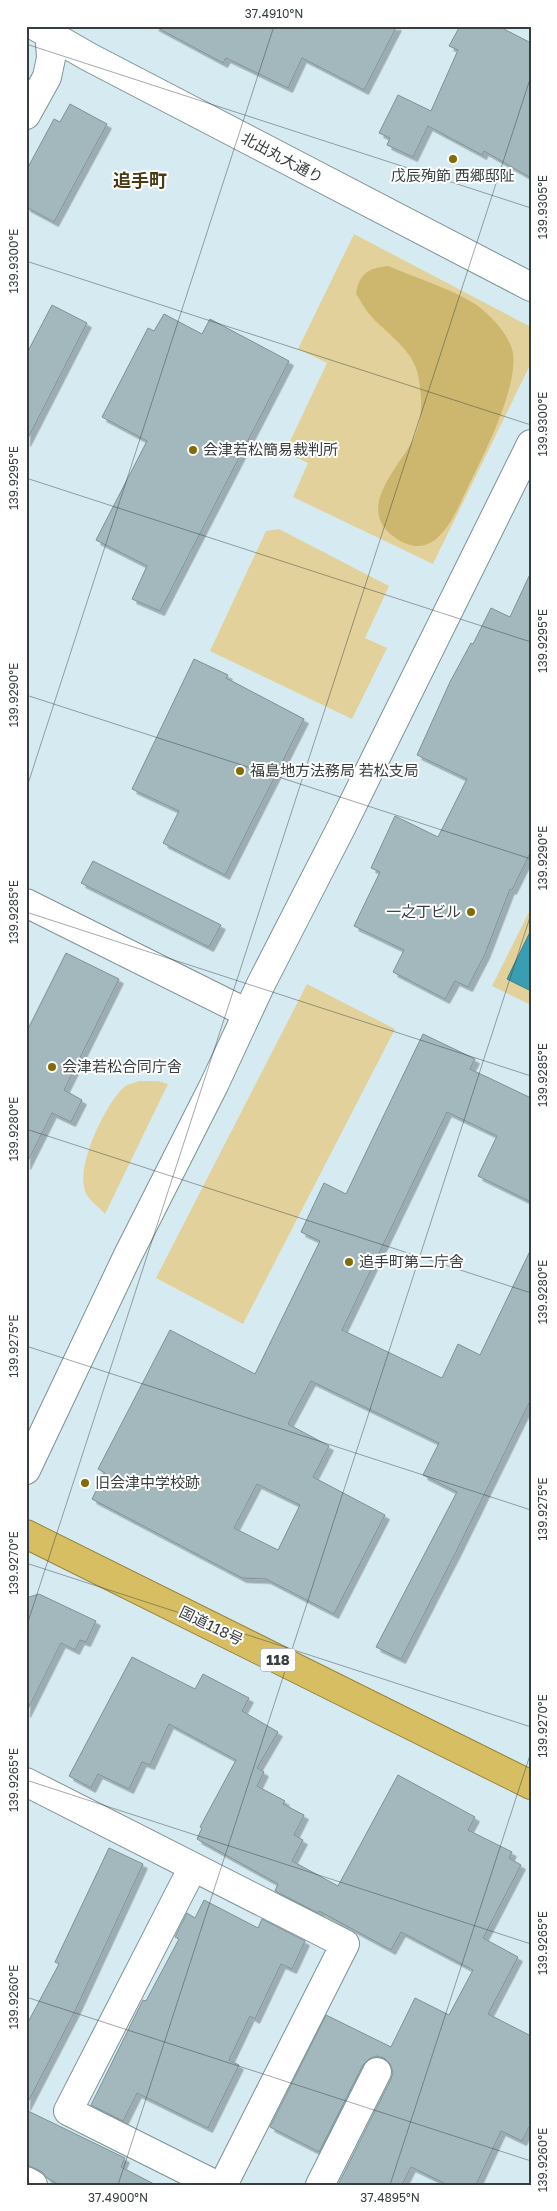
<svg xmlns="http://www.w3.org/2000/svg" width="557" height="2211" font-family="'Golos Text','Noto Sans JP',sans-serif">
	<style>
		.green { fill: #e2d19a }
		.forest { fill: #cdb76e }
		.water { fill: #399eb3; stroke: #388190 }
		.building { fill: #a3b8bd; stroke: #7d9196; fill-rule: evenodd; filter: url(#shadow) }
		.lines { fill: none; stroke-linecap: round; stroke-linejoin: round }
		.minor-casing { stroke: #7d9195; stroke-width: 30 }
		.tertiary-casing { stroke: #7d9195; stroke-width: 30 }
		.trunk-casing { stroke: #98863d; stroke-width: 30 }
		.minor { stroke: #fff; stroke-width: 28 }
		.tertiary { stroke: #fff; stroke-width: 28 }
		.trunk { stroke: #d7be63; stroke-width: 28 }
		.ticks { fill: none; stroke: #363e40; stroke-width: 1; stroke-opacity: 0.45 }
		.poi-dot { fill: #836b05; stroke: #fff; stroke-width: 2 }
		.labels { text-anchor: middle; stroke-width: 4; stroke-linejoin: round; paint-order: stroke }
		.shield { fill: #fff; stroke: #727879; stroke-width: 1 }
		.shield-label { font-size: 14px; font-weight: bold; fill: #363e40 }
		.street-label { font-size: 15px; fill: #363e40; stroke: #fff }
		.poi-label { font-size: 15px; fill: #363e40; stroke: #fff; text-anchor: start }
		.quarter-label { font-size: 18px; font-weight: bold; fill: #473c13; stroke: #fff }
		.neatline { fill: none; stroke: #363e40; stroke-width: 2 }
		.ticks-label { font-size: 12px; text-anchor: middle; fill: #363e40 }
	</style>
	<defs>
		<filter id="shadow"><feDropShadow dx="4.5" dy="4.5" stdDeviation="0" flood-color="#0004"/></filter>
	</defs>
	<rect width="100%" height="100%" fill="#d6ebf1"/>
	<!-- green -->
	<path class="green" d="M354 234 531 327V363L433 564 293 497 308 463 285 452 327 363 298 349Z
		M279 529 389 586 365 638 387 648 352 719 210 651 266 531Z
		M531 908V1005L492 986Z
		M307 984 395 1029 243 1324 156 1278Z
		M139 1081H158L168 1084 105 1214C100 1208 91 1202 87 1195 72 1171 106 1103 124 1087 128 1084 134 1083 139 1081Z"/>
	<!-- forest -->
	<path class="forest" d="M388 266C414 277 455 290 478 306 491 316 505 331 511 346 524 378 482 458 467 489 454 516 436 564 397 539 352 510 400 467 414 438 424 417 422 392 417 371 410 346 381 330 366 310 362 305 360 299 356 294 359 274 368 268 388 266Z"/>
	<!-- water -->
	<path class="water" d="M531 930V991L507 979Z"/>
	<!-- building -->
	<path class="building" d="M154 26H397L364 90 302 58 288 88 226 58 223 63Z
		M460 26H498L531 43V178L484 151 482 155 428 126 413 157 387 145 390 138 379 133 398 95 431 111 458 50 449 46Z
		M70 104 107 124 54 222 26 207V171L54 119 60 122Z
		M52 305 87 323 26 442V355Z
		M164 314 202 334 210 319 289 361 160 611 132 599 147 566 96 540 147 441 102 417 148 328 154 331Z
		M531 572V851L512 890 510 889 485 954 468 987 455 981 445 999 393 972 404 950 354 926 380 872 371 868 395 816 438 837 467 779 417 755 450 682 471 643 473 644 491 608 510 617Z
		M194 659 228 675 226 678 304 719 225 875 163 843 179 811 132 789Z
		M93 861 221 925 209 947 81 883Z
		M66 953 119 979 64 1090 82 1100 71 1122 52 1113 26 1165V1033Z
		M423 1034 475 1059 470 1069 531 1098V1202L478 1176 497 1136 447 1112 342 1330 442 1378 458 1344 480 1355 531 1249V1399L456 1552 401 1659 376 1647 457 1492 423 1475 439 1443 311 1381 288 1424 329 1446 313 1477 385 1515 334 1614 266 1579 242 1578 92 1499 105 1473 98 1469 170 1330 255 1374 320 1241 301 1232 324 1183 346 1194ZM257 1484 300 1505 278 1550 234 1528Z
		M39 1594 96 1621 86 1642 80 1640 75 1650 61 1643 26 1713V1598Z
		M132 1657 195 1689 203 1674 249 1698 242 1711 278 1732 257 1768 264 1772 257 1786 285 1801 283 1804 304 1815 294 1835 303 1840 292 1861 338 1886 398 1775 475 1817 468 1830 512 1852 509 1858 521 1865 483 1938 518 1957 488 2014 531 2036V2123L522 2141 501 2131 476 2185H448L411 2167 402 2185H338L391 2079 393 2072 390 2064 384 2058 376 2056 369 2059 363 2065 319 2152 270 2127 326 2015 391 2047 415 1998 449 2015 473 1970 401 1932 391 1950 319 1911 318 1913 275 1891 278 1884 197 1839 202 1828 200 1827 236 1760 169 1724 150 1765 142 1762 129 1789 98 1774 91 1788 69 1776Z
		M109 1848 143 1864 74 2013 26 2106V2026L59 1964 55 1962Z
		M204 1900 258 1928 262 1919 305 1941 292 1969 281 1964 255 2019 250 2016 229 2060 239 2065 208 2128 137 2093 123 2121 91 2105 143 2000 146 2001 179 1939 175 1937 187 1913 195 1918Z
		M26 2110 125 2158 121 2167 156 2185H60L47 2178 41 2171 26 2165Z"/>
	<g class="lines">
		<!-- minor casing -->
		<g class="minor-casing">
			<path id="minor" d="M26 115 47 77 51 58 49 26
				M26 903 247 1013
				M26 1782 345 1944 223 2185
				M193 1867 68 2111 216 2185
				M26 2181 33 2185
				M320 2185 377 2072"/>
		</g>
		<!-- tertiary casing -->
		<g class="tertiary-casing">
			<path id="tertiary" d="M35 26 89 57 531 287
				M26 1470 128 1255 214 1085 261 984 341 828 531 444"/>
		</g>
		<!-- trunk casing -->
		<g class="trunk-casing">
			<path id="trunk" d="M26 1534 531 1785"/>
		</g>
		<!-- minor -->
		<use href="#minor" class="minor"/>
		<!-- tertiary -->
		<use href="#tertiary" class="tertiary"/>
		<!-- trunk -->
		<use href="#trunk" class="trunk"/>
	</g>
	<!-- ticks -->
	<path class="ticks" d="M26 44 531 208M26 261 531 425M26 478 531 642M26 695 531 859M26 790 274 26M26 912 531 1076M26 1129 531 1293M26 1346 531 1510M26 1563 531 1727M26 1628 531 76M26 1780 531 1944M26 1997 531 2161M118 2185 531 914M390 2185 531 1752"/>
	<!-- markers -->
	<g class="poi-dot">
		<circle cx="453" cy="159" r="5"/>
		<circle cx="193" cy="450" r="5"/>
		<circle cx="240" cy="771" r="5"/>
		<circle cx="471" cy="912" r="5"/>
		<circle cx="52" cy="1067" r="5"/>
		<circle cx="349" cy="1262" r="5"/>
		<circle cx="85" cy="1483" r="5"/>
	</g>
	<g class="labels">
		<!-- shield labels -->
		<rect class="shield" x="260.5" y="1648.5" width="35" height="23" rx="4"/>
		<g class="shield-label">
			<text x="278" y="1665">118</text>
		</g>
		<!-- street labels -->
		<g class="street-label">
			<text transform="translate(282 158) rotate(28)" y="5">北出丸大通り</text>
			<text transform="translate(211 1626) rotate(26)" y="5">国道118号</text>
		</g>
		<!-- poi labels -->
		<g class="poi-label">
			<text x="453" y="181" text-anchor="middle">戊辰殉節 西郷邸阯</text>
			<text x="203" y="455">会津若松簡易裁判所</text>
			<text x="250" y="776">福島地方法務局 若松支局</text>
			<text x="461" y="917" text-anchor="end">一之丁ビル</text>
			<text x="62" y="1072">会津若松合同庁舎</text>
			<text x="359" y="1267">追手町第二庁舎</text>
			<text x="95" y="1488">旧会津中学校跡</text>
		</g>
		<!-- quarter labels -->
		<g class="quarter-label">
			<text x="140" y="187">追手町</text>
		</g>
	</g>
	<!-- border -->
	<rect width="557" height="2211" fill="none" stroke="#ffffff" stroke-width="55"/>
	<rect x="28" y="28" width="502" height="2156" class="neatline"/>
	<g class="ticks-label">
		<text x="274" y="18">37.4910°N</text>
		<text transform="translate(543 207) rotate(-90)" y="4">139.9305°E</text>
		<text transform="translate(14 261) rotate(-90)" y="4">139.9300°E</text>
		<text transform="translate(543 424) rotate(-90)" y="4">139.9300°E</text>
		<text transform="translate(14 478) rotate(-90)" y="4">139.9295°E</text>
		<text transform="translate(543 641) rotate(-90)" y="4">139.9295°E</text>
		<text transform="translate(14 695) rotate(-90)" y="4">139.9290°E</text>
		<text transform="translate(543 858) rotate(-90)" y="4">139.9290°E</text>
		<text transform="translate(14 912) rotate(-90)" y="4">139.9285°E</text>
		<text transform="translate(543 1075) rotate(-90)" y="4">139.9285°E</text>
		<text transform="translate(14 1129) rotate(-90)" y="4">139.9280°E</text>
		<text transform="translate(543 1292) rotate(-90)" y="4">139.9280°E</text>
		<text transform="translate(14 1346) rotate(-90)" y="4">139.9275°E</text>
		<text transform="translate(543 1509) rotate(-90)" y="4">139.9275°E</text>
		<text transform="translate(14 1563) rotate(-90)" y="4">139.9270°E</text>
		<text transform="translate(543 1726) rotate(-90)" y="4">139.9270°E</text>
		<text transform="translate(14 1780) rotate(-90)" y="4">139.9265°E</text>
		<text transform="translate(543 1943) rotate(-90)" y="4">139.9265°E</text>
		<text transform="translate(14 1997) rotate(-90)" y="4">139.9260°E</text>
		<text transform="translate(543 2160) rotate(-90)" y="4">139.9260°E</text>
		<text x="118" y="2202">37.4900°N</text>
		<text x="390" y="2202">37.4895°N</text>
	</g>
</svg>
